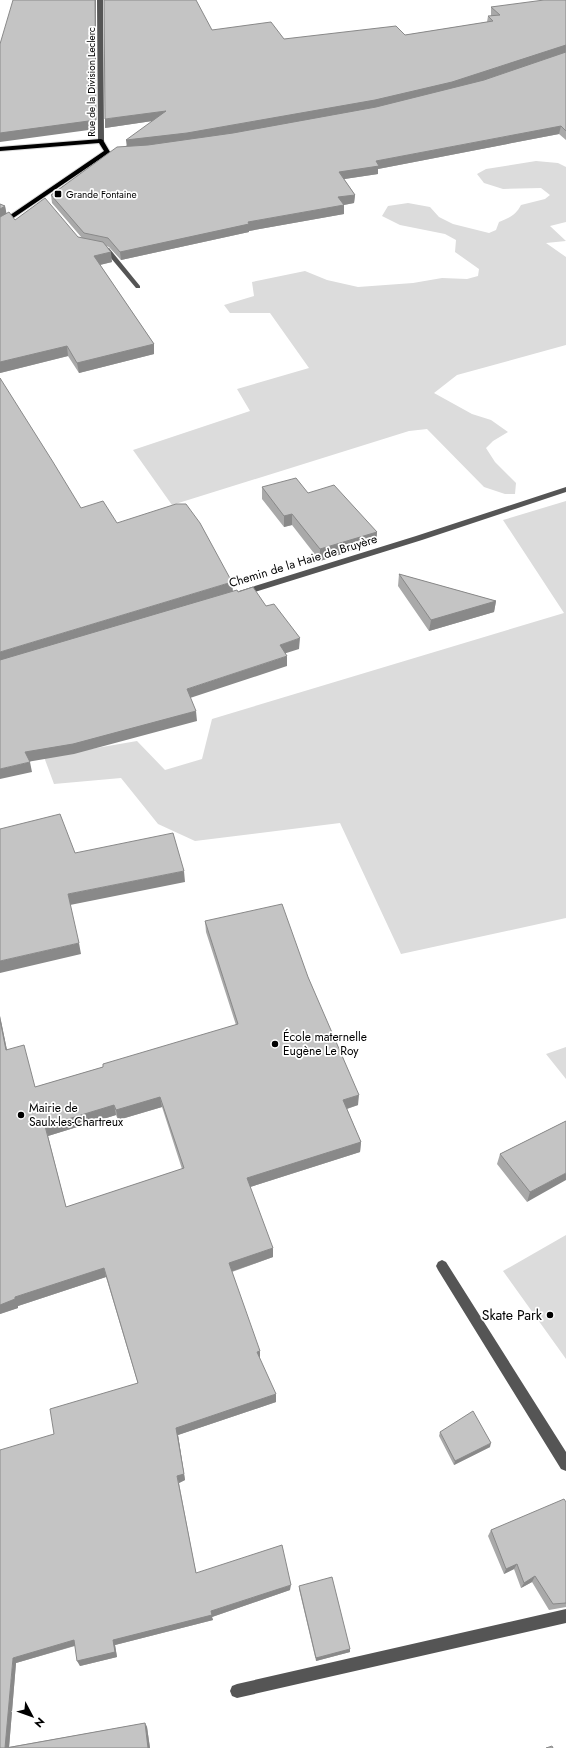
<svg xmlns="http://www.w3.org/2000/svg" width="566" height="1748" font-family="Jost,sans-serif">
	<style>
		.green { fill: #dcdcdc }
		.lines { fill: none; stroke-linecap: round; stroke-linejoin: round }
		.major-casing { stroke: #dbdbdb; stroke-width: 2 }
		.minor { fill: #555; fill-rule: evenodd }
		.major { fill: #000; fill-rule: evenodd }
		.wall { fill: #a9a9a9; fill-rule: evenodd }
		.shaded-wall { fill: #898989 }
		.building { fill: #c4c4c4; stroke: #898989; fill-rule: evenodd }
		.poi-dot { fill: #000; stroke: #fff; stroke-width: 1.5 }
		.labels { text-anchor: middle; stroke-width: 3.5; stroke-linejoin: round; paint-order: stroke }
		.far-street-label { font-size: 10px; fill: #000; stroke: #fff }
		.far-poi-label { font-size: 10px; fill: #000; stroke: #fff; text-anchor: start }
		.street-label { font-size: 12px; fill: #000; stroke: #fff }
		.poi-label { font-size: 12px; fill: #000; stroke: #fff; text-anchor: start }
		.near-poi-label { font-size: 14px; fill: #000; stroke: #fff; text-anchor: end }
	</style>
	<rect width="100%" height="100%" fill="#fff"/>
	<!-- green -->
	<path class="green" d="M536 161 558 163 566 167V222L550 226 566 241 546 243 566 257V345L457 375 434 393 472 414 491 420 508 432 493 441 486 448 495 462 516 483 515 494H505L484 487 427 429 409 431 172 505 133 450 250 411 237 389 309 368 270 313H230L224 305 254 296 252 282 305 271 327 280 358 287 413 283 442 278 467 279 478 276 479 269 455 252 456 240 445 234 400 225 382 216 388 206 408 203 430 207 439 217 453 224 489 233 496 230 499 222C509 218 516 215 521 205L545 199 550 195 541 188 503 189 484 183 477 174 486 169Z
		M566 501V918L401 954 340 823 195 841 158 824 121 778 54 784 44 757 137 741 165 770 202 759 212 719 564 613 503 520Z
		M566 1047V1079L546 1054Z
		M566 1235V1359L503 1271Z"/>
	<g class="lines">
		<!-- major casing -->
		<g class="major-casing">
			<path id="major" d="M101 139 103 140 110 152 109 153 0 227V222L104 151 99 143 0 151V147Z"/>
		</g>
		<!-- minor -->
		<path class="minor" d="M97 0H103L104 141 101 143 98 141Z
			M101 246 109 248 140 286V288H136L105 251 99 249V247Z
			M566 487V492L422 540 245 595H239L238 593 239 591 416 536Z
			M442 1260 446 1262 566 1452V1471L561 1469 438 1270 436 1266 438 1262Z
			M566 1609V1623L237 1698 232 1696 230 1691 232 1686 237 1684Z"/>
		<!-- major -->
		<use href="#major" class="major"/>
	</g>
	<!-- wall -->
	<path class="wall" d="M566 0V140L559 134 378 169V174L344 179 355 195 354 203 344 205V214L249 231V232L121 260 109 247 106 246 112 262 100 265 154 344V354L79 373 68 356 0 373V204L5 206 6 213 15 220 82 238 52 203 51 195 126 146 152 121 105 128 212 30 284 39 405 35 487 22 488 16H491V7Z
		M262 487 308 493 377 532 376 543 320 561 292 525 284 527 262 499Z
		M399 574 496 601 494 612 429 631 398 586Z
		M205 921 308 977 358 1105 347 1109 361 1142 360 1152 250 1187 273 1257 232 1272 260 1360 276 1402 178 1435 185 1480 179 1483 196 1573 290 1590 212 1617 213 1620 115 1645 117 1657 80 1666 75 1646 16 1663 9 1747 145 1723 147 1727 150 1748H0L54 1434 138 1384 106 1277 18 1306V1308L0 1314V1016L7 1050 35 1087 103 1067 236 1025 206 932ZM162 1107 182 1169 66 1207 48 1136 116 1115 118 1120Z
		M566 1121 527 1202 497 1164 500 1154Z
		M440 1432 490 1447 454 1465 439 1436Z
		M566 1502V1607L549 1610 532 1582 521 1588 514 1569 504 1574 488 1536 491 1530Z
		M299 1586 350 1652 316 1661 299 1589Z"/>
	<!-- shaded-wall -->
	<path class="shaded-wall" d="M95 0H96V129L0 142V133Z
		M566 45V53L452 91 375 109 188 142 127 148 126 140Z
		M166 111V119L105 128V119Z
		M561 126 559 134 378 169V174L338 180 339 172 376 161Z
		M355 195 354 203 338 206V197Z
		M344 205V214L249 231V232L121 260 120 252 248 222Z
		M5 206 7 216 0 220V209Z
		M111 252 112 262 95 266 94 256Z
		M154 344V354L79 373 77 363Z
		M67 346 68 356 0 373V362Z
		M292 514V525L284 527V516Z
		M377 532 376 543 320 561V549Z
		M232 582 233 592 0 662V652Z
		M496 601 494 612 429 631 431 620Z
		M300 638 299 649 280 655V645Z
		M287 656V666L187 699V689Z
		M196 711 197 721 74 754 27 762 25 752Z
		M30 762 32 772 0 779V769Z
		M184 871 185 882 70 905 68 894Z
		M79 943 81 954 0 973V961Z
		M0 1016 9 1060 6 1050 0 1020Z
		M359 1095 358 1105 343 1110V1100Z
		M160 1097 162 1107 118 1120 116 1110Z
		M114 1105 116 1115 48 1136 45 1126Z
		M361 1142 360 1152 247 1188V1178Z
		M566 1173V1180L527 1202 530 1192Z
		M273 1248V1257L230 1272 229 1263Z
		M104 1268 106 1277 18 1306V1308L0 1314V1305L15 1297Z
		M260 1351V1359L257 1360V1352Z
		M276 1394V1402L178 1435 185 1480 179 1483 177 1476 176 1428Z
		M491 1443 490 1447 454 1465 455 1461Z
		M517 1564 514 1569 504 1574 506 1569Z
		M535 1576 532 1582 521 1588 524 1583Z
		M291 1585 290 1590 212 1617 213 1620 115 1645 117 1657 80 1666 77 1661 113 1640 211 1611Z
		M74 1640 77 1645 16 1663 9 1748H5L13 1658Z
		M350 1649V1652L316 1661V1658Z
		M145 1723 147 1727 150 1748H148Z"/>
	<!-- building -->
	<path class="building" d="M13 0H95L96 120 0 133V44Z
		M104 0H196L212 30 271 22 284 39 396 26 405 35 493 21 488 16 500 15 491 7 544 0H566V45L452 82 375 100 187 133 126 140 166 111 105 119Z
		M566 52V131L561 126 376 161 379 166 339 172 355 195 338 197 344 205 248 222 249 224 120 252 108 238 84 233 51 195 117 147 148 145 233 133 376 107 484 80Z
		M45 198 78 237 103 242 111 252 94 256 154 344 77 363 67 346 0 362V217L9 212 15 220Z
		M0 204 5 206 0 209Z
		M0 378 53 462 81 508 103 501 117 523 176 504H186L200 523 232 582 0 652Z
		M296 478 308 493 334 485 377 532 320 549 292 514 284 516 262 487Z
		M399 574 496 601 431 620Z
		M253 587 266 606 274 604 300 638 280 645 287 656 187 689 196 711 73 744 25 752 30 762 0 769V660L237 590 238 592Z
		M60 814 75 853 173 833 184 871 68 894 79 943 0 961V829Z
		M282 904 308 977 359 1095 343 1100 361 1142 247 1178 273 1248 229 1263 260 1351 257 1352 276 1394 176 1428 184 1474 177 1476 196 1573 282 1545 291 1585 211 1611 212 1615 113 1640 115 1652 77 1661 74 1640 13 1658 5 1748H0V1450L54 1434 50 1409 138 1383 104 1268 15 1297V1299L0 1305V1020L6 1050 24 1045 35 1087 103 1067V1064L238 1024 205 921ZM160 1097 184 1168 66 1207 45 1126 114 1105 116 1110Z
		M566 1121V1173L530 1192 500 1154Z
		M473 1411 491 1443 455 1461 440 1432Z
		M564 1499 566 1502V1603L553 1604 535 1576 524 1583 517 1564 506 1569 491 1530Z
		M332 1577 350 1649 316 1658 299 1586Z
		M145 1723 148 1748H6Z
		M552 1746 553 1748H546Z"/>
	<!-- markers -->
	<g class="poi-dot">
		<rect x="54" y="190" width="8" height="8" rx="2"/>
		<circle cx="275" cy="1044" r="4"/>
		<circle cx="21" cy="1115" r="4"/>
		<circle cx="550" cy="1315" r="4"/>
	</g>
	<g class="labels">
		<!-- far-street labels -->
		<g class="far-street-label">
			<text transform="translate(91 82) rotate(-90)" y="4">Rue de la Division Leclerc</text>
		</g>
		<!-- far-poi labels -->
		<g class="far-poi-label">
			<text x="66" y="198">Grande Fontaine</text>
		</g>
		<!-- street labels -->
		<g class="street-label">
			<text transform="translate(303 561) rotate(-17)" y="4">Chemin de la Haie de Bruyère</text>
		</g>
		<!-- poi labels -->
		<g class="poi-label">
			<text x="283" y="1041">École maternelle<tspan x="283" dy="14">Eugène Le Roy</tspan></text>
			<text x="29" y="1112">Mairie de<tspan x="29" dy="14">Saulx-les-Chartreux</tspan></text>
		</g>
		<!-- near-poi labels -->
		<g class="near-poi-label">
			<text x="542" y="1320">Skate Park</text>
		</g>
	</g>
	<!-- north arrow -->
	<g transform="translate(32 1716) rotate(131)" stroke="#ffffff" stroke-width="3" paint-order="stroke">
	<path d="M0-3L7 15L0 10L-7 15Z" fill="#000000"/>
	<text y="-6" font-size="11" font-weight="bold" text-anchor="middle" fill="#000000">N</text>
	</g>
</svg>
